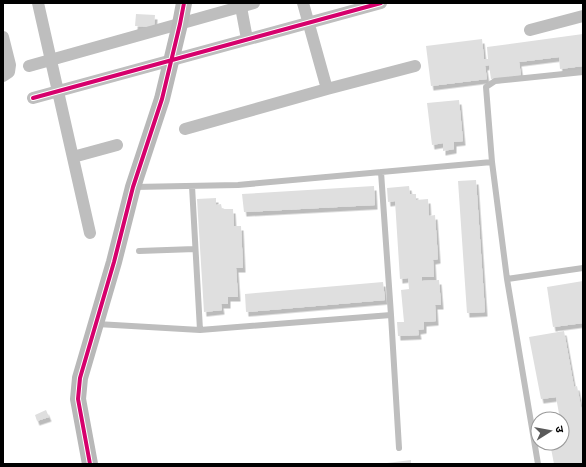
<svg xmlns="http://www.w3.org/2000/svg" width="586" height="467" font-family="'Exo 2','Noto Sans Devanagari',sans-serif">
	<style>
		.building { fill: #dfdfdf; filter: url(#shadow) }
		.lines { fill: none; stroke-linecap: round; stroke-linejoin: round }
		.lane { stroke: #bebebe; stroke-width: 6 }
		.street { stroke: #bebebe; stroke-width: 12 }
		.secondary { stroke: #b8b8b8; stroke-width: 16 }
		.cycleway-casing { stroke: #fff; stroke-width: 6 }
		.cycleway { stroke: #d6006c; stroke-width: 4 }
	</style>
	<defs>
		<filter id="shadow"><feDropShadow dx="2.5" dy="4.5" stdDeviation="0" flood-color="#0004"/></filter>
	</defs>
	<rect width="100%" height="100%" fill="#fff"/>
	<!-- building -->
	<path class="building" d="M136 14 155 15 154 27 135 26Z
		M583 34V66L560 69 559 57 519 62 521 75 491 79 489 65 485 66 487 79 431 86 426 46 482 39 484 59H488L487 47Z
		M459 100 463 141 454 142V149L443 151V143L432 145 427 103Z
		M476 180 485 312 467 313 458 181Z
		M374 186 375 205 244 212 242 194Z
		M409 186 410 194H416V200L428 199 429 216 435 215 438 259 433 260 434 277H422V281L439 280 441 305H435L436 321 424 322V329L418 330 419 335 398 336 397 322H404L401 290 409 289 408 278 400 279 395 201 388 202 387 188Z
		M216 198V205L221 204 222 209H233L234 226H241L243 268H236L238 297H228V304H221L222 310 204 312 197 199Z
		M583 281V323L553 327 547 287Z
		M383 282 385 300 246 312 245 294Z
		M564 331 574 387 577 386 583 417V464H554L550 443H562V435H563L562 419H560L556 397 541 399 529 337Z
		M46 410 49 417 37 421 35 415Z
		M411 460V464H388L387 463Z"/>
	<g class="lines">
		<!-- lane -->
		<path class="lane" d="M492 162 507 279 538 464
			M381 172 391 315
			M192 186 200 330
			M134 187 238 185 492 162 486 87 495 81 583 72
			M139 251 195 249
			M507 279 583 268
			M97 324 200 330 391 315 399 448"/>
		<!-- street -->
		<path class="street" d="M38 3 90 233
			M241 7 247 39
			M530 30 583 16
			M3 37 10 65 9 72 3 76
			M29 66 254 3
			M327 89 415 66
			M33 98 381 3
			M185 129 327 89 303 3
			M73 157 117 145"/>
		<!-- secondary -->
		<path class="secondary" d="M90 464 78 399 80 378 114 262 133 187 162 99 180 24 184 3"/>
		<!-- cycleway casing -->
		<g class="cycleway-casing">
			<path id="cycleway" d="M33 98 381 3
				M90 464 78 399 80 378 114 262 133 187 162 99 180 24 184 3"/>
		</g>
		<!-- cycleway -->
		<use href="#cycleway" class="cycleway"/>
	</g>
	<!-- border -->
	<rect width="586" height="467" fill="none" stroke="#000000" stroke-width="8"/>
	<!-- north arrow -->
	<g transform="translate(550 431) rotate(79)"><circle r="19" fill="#ffffff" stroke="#999999"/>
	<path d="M0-3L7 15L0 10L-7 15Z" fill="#595959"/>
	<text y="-6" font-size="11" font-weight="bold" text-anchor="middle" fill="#000000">उ</text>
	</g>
</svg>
